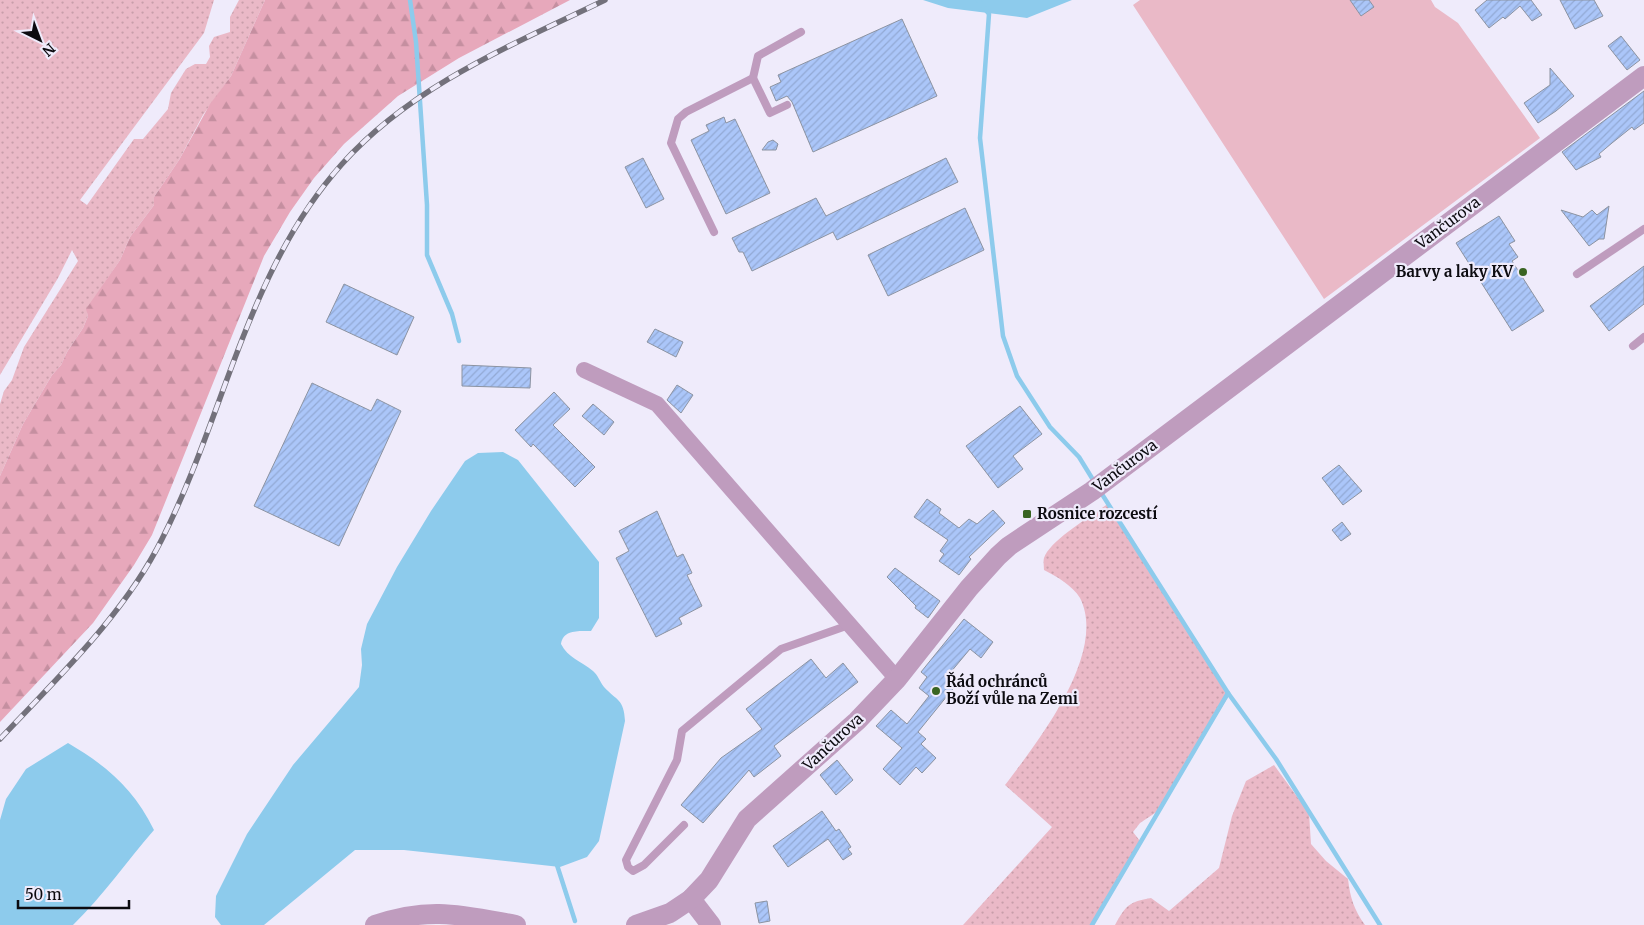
<svg xmlns="http://www.w3.org/2000/svg" width="1644" height="925" font-family="Merriweather,serif">
<defs>
<pattern id="grass-dots" width="8" height="8" patternUnits="userSpaceOnUse" patternTransform="scale(1.25)"><rect width="8" height="8" fill="#eab9c7"/><path d="M2 2h.1M6 6h.1" fill="none" stroke="#c89eaa" stroke-width="1.8" stroke-linecap="round"/></pattern>
<pattern id="forest-firs" width="22" height="20" patternUnits="userSpaceOnUse" patternTransform="scale(1.25)"><rect width="22" height="20" fill="#e7a8bb"/><path d="M5 1l3.5 6h-7zM16 11l3.5 6h-7z" fill="#c58fa0"/></pattern>
<pattern id="building-hatch" width="6" height="6" patternUnits="userSpaceOnUse" patternTransform="scale(1.25)"><rect width="6" height="6" fill="#abc6f9"/><path d="M-1 1l2-2M0 6l6-6M5 7l2-2" fill="none" stroke="#92a9d4"/></pattern>
</defs>
<rect width="100%" height="100%" fill="#efebfb"/>
<g fill="url(#grass-dots)">
<path d="M0,0h214l-10,33 -124,167 7,5 47,-66h9l25,-30 3,-16 15,-24 9,-5h11l4,-7 -1,-11 5,-9 16,-5v-15l9,-17h26l-34,76 -28,39 -24,45 -25,37v8l-24,32 -10,23 -33,49 1,7 -5,12 -16,24 -6,13 -9,10 -29,49 -23,52v-72l4,-13 8,-11 12,-33 54,-86 -6,-11 -14,28 -58,97z"/>
<path d="M1109,503l121,191 -72,117 -18,12 -7,9 7,9 -12,25 -37,59h-128l89,-98 -47,-42c32,-42 103,-132 75,-187 -7,-12 -24,-22 -36,-28 0,-4 -1,-8 0,-12 6,-18 49,-43 65,-55z"/>
<path d="M1274,765l35,48 2,31 15,17 22,18c2,18 6,31 17,46h-250c11,-20 14,-23 36,-27l18,13 50,-43 13,-52 14,-35z"/>
</g>
<path fill="url(#forest-firs)" d="M265,0h305l-111,58 -61,38 -54,48 -30,34 -24,34 -26,44 -112,279 -18,30 -41,58 -93,99v-246l23,-52 29,-49 9,-10 6,-13 16,-24 5,-12 -2,-7 34,-49 10,-23 24,-32v-8l25,-37 31,-56 21,-28z"/>
<path fill="#eab9c7" d="M1140,0h291l4,7 23,16 82,115 -216,161 -191,-294z"/>
<g fill="#8dcbec">
<path d="M923,0h149l-45,18 -79,-10z"/>
<path d="M503,452l15,8 81,102v56l-8,13c-11,0 -28,-2 -30,13 7,14 20,17 32,27 5,4 7,11 11,16 13,14 20,12 21,34l-26,120 -12,16 -27,10 -156,-17h-49l-91,75h-43l-6,-8 1,-21 31,-62 46,-69 66,-78 3,-22 -1,-16 6,-25 30,-57 34,-56 34,-50 13,-8z"/>
<path d="M68,743c39,23 66,46 86,87 -27,31 -51,66 -81,95h-73v-105l6,-21 20,-30z"/>
</g>
<g fill="none" stroke-linecap="round" stroke-linejoin="round">
<g stroke="#8dcbec" stroke-width="4.5">
<path d="M410,0l6,42 11,163v50l25,59 7,27"/>
<path d="M978,0l11,14 -9,124 23,198 14,40 33,51 29,30 16,26"/>
<path d="M1100,491l128,202 48,66 104,166"/>
<path d="M556,862l19,59"/>
<path d="M1092,925l136,-232"/>
</g>
</g>
<g fill="url(#building-hatch)" stroke="#8c93a1">
<path d="M1350,0h19l5,7 -13,9z"/>
<path d="M1487,0h44l11,15 -10,6 -12,-15 -15,13 -2,-2 -14,11 -14,-18z"/>
<path d="M1560,0h34l9,16 -28,13z"/>
<path d="M902,19l35,77 -124,56 -21,-50 -5,-6 -11,5 -6,-14 11,-5 -3,-7z"/>
<path d="M1621,36l19,24 -13,10 -19,-24z"/>
<path d="M1550,68l24,28 -18,15 -18,12 -14,-20 26,-18z"/>
<path d="M1644,91v32l-10,7 -2,-3 -20,16 -13,11 2,3 -25,13 -14,-18z"/>
<path d="M724,117l2,6 9,-4 35,74 -44,21 -35,-74 18,-9 -3,-6z"/>
<path d="M773,140l5,4 -2,6h-14l6,-8z"/>
<path d="M643,158l21,41 -18,9 -21,-41z"/>
<path d="M946,158l12,24 -121,58 -4,-8 -81,39 -9,-19h-4l-7,-14 84,-40 10,18z"/>
<path d="M1609,206l-5,33h-5l-10,7 -28,-36 22,7 9,-7 5,5z"/>
<path d="M965,208l19,42 -96,46 -20,-41z"/>
<path d="M1499,216l16,25 -6,3 9,13 -6,4 32,50 -32,20 -56,-88z"/>
<path d="M1644,266v38l-35,27 -19,-25z"/>
<path d="M344,284l70,33 -17,38 -71,-33z"/>
<path d="M655,329l28,13 -7,15 -29,-15z"/>
<path d="M462,365l69,3 -1,20 -68,-2z"/>
<path d="M312,383l59,28 6,-12 24,12 -62,135 -85,-40z"/>
<path d="M677,385l16,10 -12,18 -14,-13z"/>
<path d="M554,392l16,17 -17,16 42,42 -20,20 -42,-43 -2,3 -16,-17z"/>
<path d="M593,404l21,18 -10,13 -22,-19z"/>
<path d="M1020,406l22,28 -29,22 10,13 -25,19 -32,-42z"/>
<path d="M1339,465l23,26 -19,14 -21,-27z"/>
<path d="M927,499l14,10 -2,4 20,15 10,-9 8,5 16,-14 12,13 -36,34 2,2 -12,16 -20,-14 5,-7 -4,-3 8,-11 -34,-23z"/>
<path d="M657,511l20,46 6,-3 9,19 -5,2 15,31 -23,12 3,6 -26,13 -40,-79 13,-7 -10,-20z"/>
<path d="M1342,522l9,12 -10,7 -9,-11z"/>
<path d="M895,568l45,33 -12,17 -13,-10 1,-2 -29,-29z"/>
<path d="M964,619l29,23 -12,16 -11,-9 -20,24 10,7 -42,52 8,7 -5,5 15,14 -14,15 -6,-6 -16,18 -17,-16 19,-21 -26,-22 15,-16 16,14 22,-28 -10,-8 8,-11 -6,-5z"/>
<path d="M811,659l15,19 17,-15 15,19 -84,64 7,10 -27,21 -5,-7 -46,53 -22,-18 40,-47 41,-29 -16,-20z"/>
<path d="M837,760l16,20 -17,15 -16,-20z"/>
<path d="M822,811l14,20 3,-2 12,18 -3,2 4,5 -9,6 -15,-21 -40,28 -15,-21z"/>
<path d="M767,901l3,20 -11,2 -4,-20z"/>
</g>
<g fill="none" stroke-linecap="round" stroke-linejoin="round">
<g stroke="#bf9cbe" stroke-width="8">
<path d="M753,78l5,-22 43,-24"/>
<path d="M714,232l-43,-89 7,-24 8,-7 67,-34 17,35 17,-8"/>
<path d="M1577,274l67,-45"/>
<path d="M1633,346l11,-9"/>
<path d="M684,825l-40,40 -11,6 -5,-4 -2,-7 51,-100 5,-29 99,-82 68,-24"/>
</g>
<path stroke="#bf9cbe" stroke-width="16" d="M584,370l73,34 240,275"/>
<g stroke="#bf9cbe" stroke-width="20">
<path d="M691,899l20,26"/>
<path d="M375,925c55,-19 86,-10 141,0"/>
<path d="M636,925l34,-12 21,-14 18,-19 38,-61 110,-98 40,-42 72,-91 29,-32 11,-10 83,-55 552,-415"/>
</g>
<g stroke="#73717b" stroke-width="5.5">
<path id="rail" d="M0,739c58,-62 124,-124 162,-200 63,-124 85,-269 180,-375 71,-79 170,-119 263,-164"/>
</g>
<use href="#rail" stroke="#efebfb" stroke-width="4" stroke-dasharray="11" stroke-linecap="butt"/>
</g>
<g fill="#396422" stroke="#efebfb" stroke-width="2">
<circle cx="1523" cy="272" r="5"/>
<rect x="1022" y="509" width="10" height="10" rx="2.5"/>
<circle cx="936" cy="691" r="5"/>
</g>
<g text-anchor="middle" stroke-width="4.5" stroke-linejoin="round" paint-order="stroke">
<g font-size="15" fill="#0c0b10" stroke="#efebfb">
<text transform="translate(1448 223) rotate(-37)" y="5">Vančurova</text>
<text transform="translate(1125 466) rotate(-37)" y="5">Vančurova</text>
<text transform="translate(833 742) rotate(-43)" y="5">Vančurova</text>
</g>
<g font-size="15" font-weight="bold" fill="#0c0b10" stroke="#efebfb" text-anchor="start">
<text x="1513" y="277" text-anchor="end">Barvy a laky KV</text>
<text x="1037" y="519">Rosnice rozcestí</text>
<text x="946" y="687">Řád ochránců<tspan x="946" dy="17">Boží vůle na Zemi</tspan></text>
</g>
</g>
<g transform="translate(40 40) rotate(138)" stroke="#efebfb" stroke-width="4" paint-order="stroke">
<path d="M0-4L9 19L0 12L-9 19Z" fill="#0c0b10"/>
<text y="-8" font-size="14" font-weight="bold" text-anchor="middle" fill="#0c0b10">N</text>
</g>
<path d="M18 900v8h111v-8" fill="none" stroke="#0c0b10" stroke-width="2.5"/>
<text x="25" y="900" font-size="15" fill="#0c0b10" stroke="#efebfb" stroke-width="4" paint-order="stroke">50 m</text>
</svg>
